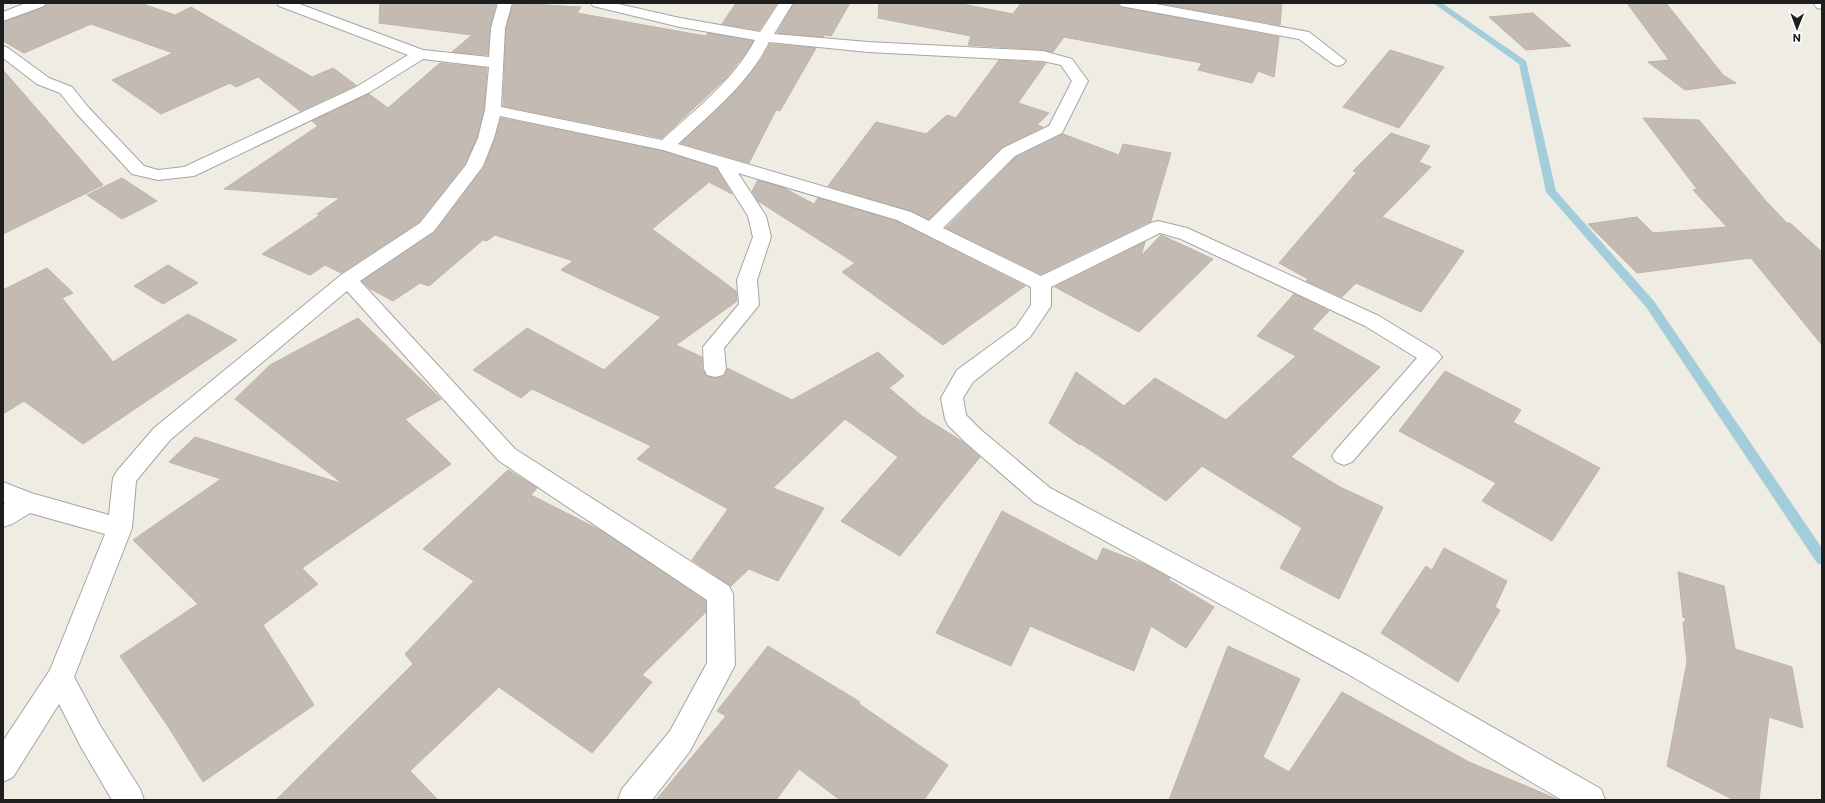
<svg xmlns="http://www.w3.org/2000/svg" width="1825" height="803" font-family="Commissioner,sans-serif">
<rect width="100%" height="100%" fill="#efece4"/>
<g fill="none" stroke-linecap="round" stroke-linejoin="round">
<path fill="#a4cddc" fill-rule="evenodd" d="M1433,3h9l84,58 30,130 98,110 168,247v17l-5,-2 -171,-256 -100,-115 -27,-128z"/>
</g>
<g fill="#c3bbb3" stroke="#c0b3a6">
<path d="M47,3h93l35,12 16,-8 121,70 21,-9 23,17 -56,26 -42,-34 -22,10 -6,-4 -69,31 -49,-34 61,-27 -82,-29 -67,29 -21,-12v-19l42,-15z"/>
<path d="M380,3h116l-6,25 -2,27 -36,-3 20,-17 -93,-12z"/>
<path d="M513,3l68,4 -4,6 128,23 3,-3 45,8 -8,13 -21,26 -62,58 -159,-32 3,-78z"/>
<path d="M736,3h41l-18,27 -37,-6z"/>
<path d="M794,3h56l-19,33 -7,-1 -1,2 -46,-4z"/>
<path d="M879,3h78l56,11 8,-11h97l3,4 158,30 -5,40 -16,-6 -6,12 -54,-13 4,-7 -138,-26 -11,15 -10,-2 -75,-5 3,-9 -93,-18z"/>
<path d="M1158,3h124l-2,22z"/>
<path d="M1627,3h39l57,72 13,8 -51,7 -37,-28 21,-2z"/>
<path d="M1533,13l38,33 -45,4 -37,-33z"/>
<path d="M770,44l46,4 -36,63 -4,-1 -27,53 -68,-20 60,-58 21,-27z"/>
<path d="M1390,50l54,17 -45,61 -56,-21z"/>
<path d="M999,60l47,3 -28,40 31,10 -12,12 6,2 -41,20 -73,72 -18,-8 -83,-25 48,-64 50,12 21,-19 9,3z"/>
<path d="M440,63l47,5 -3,42 -7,28 -12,26 -46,58 -78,51 -16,-8 -15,10 -48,-21 58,-39 -3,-1 23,-16 -116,-9 94,-63 -6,-5 57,-27 19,14z"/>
<path d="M3,70l100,115 -100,49z"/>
<path d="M501,118l162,33 53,17 16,26 -23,-12 -57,47 84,62 1,10 -61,44 26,12v12l5,7 8,2 8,-2 4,-8 65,32 86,-48 26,24 -15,12 33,28 41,26 17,15 -80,99 -59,-35 57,-64 -53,-38 -72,69 51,20 -46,73 -29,-12 -18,17 -39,-26 36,-51 -91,-50 14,-13 -119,-57 -11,9 -48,-28 54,-42 77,42 57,-53 -100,-47 12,-9 -78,-26 -8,6 -4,-1 -54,46 -9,-3 -27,18 -24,-13 -7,-7 73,-49 49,-65 11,-28z"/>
<path d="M1643,118l56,2 66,80 22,23h3l32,29v93l-71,-87 -114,15 -49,-49 49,-7 16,16 74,-6 -34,-37 4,-1z"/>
<path d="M1391,133l39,13 -11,16 12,5 -49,50 82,34 -43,61 -65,-29 -14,14 -36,-16 2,-2 -29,-16 78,-91 -4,-1z"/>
<path d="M1063,134l56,21 4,-11 48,9 -20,68 -110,53 -95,-46 70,-71z"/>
<path d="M122,178l35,23 -35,18 -35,-24z"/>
<path d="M758,180l26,8 30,16 4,-6 78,23 129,65 -82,59 -101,-73 13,-9 -97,-62 -6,-10z"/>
<path d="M1161,235l52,24 -74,73 -84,-45 90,-45 -4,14z"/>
<path d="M168,265l30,18 -35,21 -29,-18z"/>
<path d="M47,268l26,25 -11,5 51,64 75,-48 49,26 -154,104 -59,-43 -21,13v-124z"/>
<path d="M1294,294l35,17 -17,18 68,38 -89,90 49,30 43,20 -44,92 -59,-31 22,-40 -100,-62 -36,35 -85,-57 -1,1 -31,-22 27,-51 48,34 31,-28 71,42 70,-64 -39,-20z"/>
<path d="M358,318l83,81 -36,20 46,45 -149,104 16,16 -55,41 51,80 -111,77 -34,-54 -49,-72 78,-52 -65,-64 88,-61 -52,-17 26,-25 148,47 -108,-85 35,-34z"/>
<path d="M1445,371l76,39 -8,12 87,46 -48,73 -70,-40 14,-18 -97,-52z"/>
<path d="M508,470l29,18 -6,7 71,36 104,70v11l-64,63 10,7 -60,71 -93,-66 -89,84 28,29h-162l137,-136 -8,-10 69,-73 -51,-32z"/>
<path d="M1002,511l95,50 6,-13 41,16 26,14 -1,2 45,27 -28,41 -35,-22 -17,45 -104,-45 -19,40 -75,-33z"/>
<path d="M1444,548l63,33 -12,26 5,3 -42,72 -77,-49 45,-67 6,4z"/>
<path d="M1678,572l46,14 11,63 57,18 11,61 -34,-11 -10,83h-25l-67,-34 20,-104 -4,-39 3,-4 -3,-2z"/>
<path d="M768,646l92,56 -1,2 89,61 -24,35h-84l-41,-31 -23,31h-120l70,-84 -9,-5z"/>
<path d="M1228,646l72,33 -37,78 26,15 53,-80 127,70 90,38h-390z"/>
</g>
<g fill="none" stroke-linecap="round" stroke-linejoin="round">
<g stroke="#a5a5a5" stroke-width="2">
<g id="minor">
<path d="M26,3h20l-2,3 -41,15v-9z"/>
<path d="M277,3h20l126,47 66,7 2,-29 7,-25h14l-7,25 -4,79 161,33c33,-30 72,-60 93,-100l-75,-13 -87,-21 -2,-3h23l66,15 80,14 19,-29h14l-19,31 94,8 175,9 29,8 16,22 -26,52 -47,23 -72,72 98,48 110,-53 7,-2 29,7 192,88 59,36 4,5 -90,105 -8,3 -8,-3 -4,-6 4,-6 81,-92 -52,-32 -184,-87 -21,-6 -109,54v19l-21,31 -57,45 -10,16 3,17 15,15 69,58 316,167 235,134 4,11h-43l-216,-127 -312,-171 -69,-60 -17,-17 -3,-6 -4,-21 16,-28 59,-43 15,-22v-18l-134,-67 -159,-47 28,43 5,21 -14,43 2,25 -35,43 2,21 -3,6 -8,2 -8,-2 -3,-6 -1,-22 36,-43 -2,-24 16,-43 -5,-21 -31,-49 -54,-17 -163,-34 -6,22 -11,28 -49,65 -74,50 155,168 214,137 4,8 2,71 -45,86 -38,49h-34l4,-11 48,-58 37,-68v-63l-208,-139 -152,-170 -177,149 -34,41 -4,47 -58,149 27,50 39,62 4,11h-32l-31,-53 -22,-43 -46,73 -10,5v-41l47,-71 55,-136 -75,-21 -18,11 -9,3v-22l2,-2 -2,-1v-20l28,11 78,22 4,-37 4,-7 37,-43 187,-153 79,-52 46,-58 12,-27 7,-28 4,-43 -66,-8 -53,33 -176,84 -36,4 -26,-6 -56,-61 -16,-20 -23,-9 -34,-26v-12l5,2 41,30 23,9 16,20 56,59 14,4 26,-3 174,-81 50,-31 -129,-49zM769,42l99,10 175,9 18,4 11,16 -23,45 -46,22 -74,73 -18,-9 -233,-68c33,-31 71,-61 91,-102z"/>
<path d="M1119,3h31l159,29 37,29 -3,3 -5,2 -5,-2 -34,-25 -173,-32 -5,-1z"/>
<path d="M1813,3h9v6l-5,-1z"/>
</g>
</g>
<use href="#minor" fill="#fff" fill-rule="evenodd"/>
</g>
<rect width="1825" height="803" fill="none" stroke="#1e1e1e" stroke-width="8"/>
<g transform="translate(1797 28) rotate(181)" stroke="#ffffff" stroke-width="3" paint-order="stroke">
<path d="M0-3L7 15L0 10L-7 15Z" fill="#1e1e1e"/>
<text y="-6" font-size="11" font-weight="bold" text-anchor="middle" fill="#1e1e1e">N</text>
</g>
</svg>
